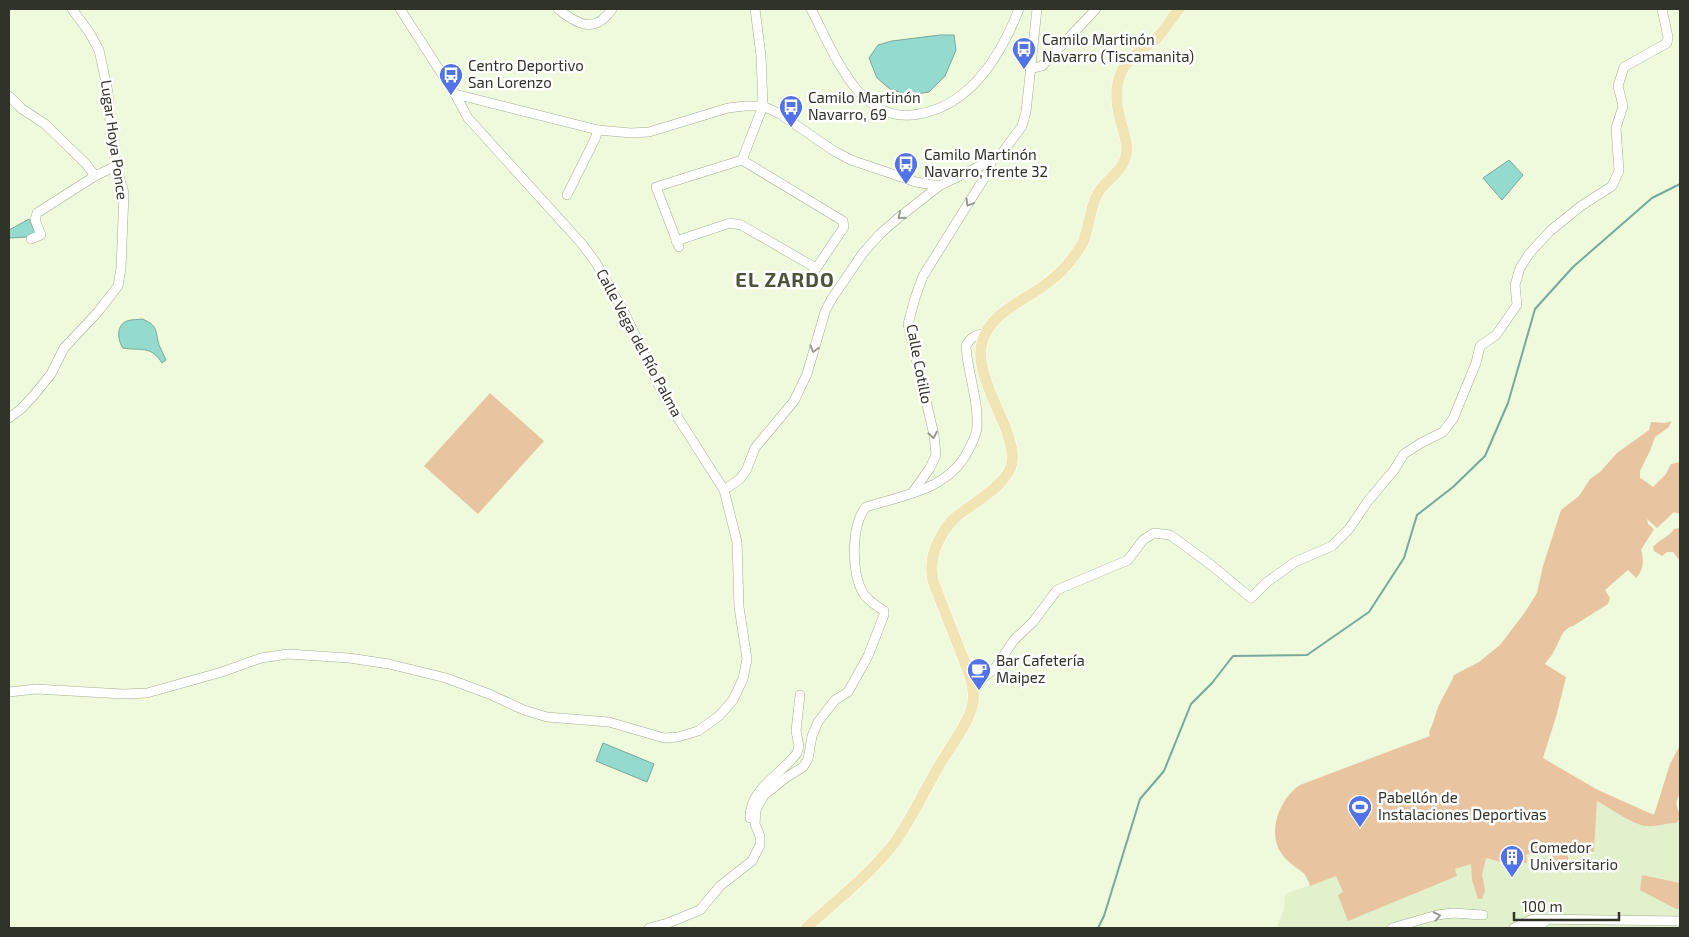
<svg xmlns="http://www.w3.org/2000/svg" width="1689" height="937" font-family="'Exo 2',sans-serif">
<rect width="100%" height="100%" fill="#effadc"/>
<path fill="#e2f0cc" d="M1430,736l31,105 133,13 3,-53 38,11 45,4v112h-401l-2,-2 7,-16 1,-16 25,-9 -5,-11 -10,-6 -13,-13 -5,-10 -2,-13 6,-23 4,-10 15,-14z"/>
<g fill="#e9c4a0">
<path d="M490,393l54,48 -66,73 -54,-48z"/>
<path d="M1671,421l-2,6 -14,10 -5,14 -10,20v8l1,-1 12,9 13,-13 5,-10 9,-2v52l-6,-2 -17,16 -10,-9 1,5 6,5 -13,21c3,11 3,19 -5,28l-8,-8 -23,20 5,8 -2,6 -35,22c-12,3 -13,16 -19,25 -2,5 -6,8 -9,13l21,13 -10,40 -13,41 53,31 58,26 16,-51 10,-19v49c-8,12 0,14 0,25l-4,4c-10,0 -20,4 -29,3 -14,-1 -37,-18 -50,-25l-3,51 -23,-2 -3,3v14c-5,3 -12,6 -17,3l2,-7 -2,-16 -25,8 1,8h-22l-19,-5 -4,17 3,15 -3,9h-4l-6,-19 -1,-16 -16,5 2,7 -109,45 -10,-26 5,-3 -7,-16 -26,10c-1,-4 -3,-8 -5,-11 -5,-7 -18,-12 -23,-21 -16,-21 -2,-56 18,-69l130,-49 -1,-4c5,-9 6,-18 10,-27 5,-11 11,-19 15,-30l25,-13 21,-17 25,-33 12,-19 6,-27 18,-56 18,-14 11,-17 10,-7 17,-19 32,-23 2,-8 14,1z"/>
<path d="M1680,528v33l-7,-9h-6l-5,4 -8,-5 -1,-4c6,-7 16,-10 21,-18z"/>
<path d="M1642,875l38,8v26h-4l-36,-19z"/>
</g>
<g fill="#95dace" stroke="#77a89c">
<path d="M940,35h14l2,15 -11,26 -16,16 -20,3 -19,-6 -13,-11 -8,-20 9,-13 14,-4z"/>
<path d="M1509,160l14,15 -21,25 -19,-22z"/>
<path d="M29,219l7,16 -7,2 -20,1v-8z"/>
<path d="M142,319c16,6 13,11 17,26 2,5 5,10 7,15l-4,3c-11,-18 -22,-12 -39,-15 -5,-7 -7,-21 2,-26 5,-3 12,-2 17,-3z"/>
<path d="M603,743l51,21 -7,18 -51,-21z"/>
</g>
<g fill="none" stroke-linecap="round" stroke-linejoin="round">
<path stroke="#77a89c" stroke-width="2" d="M1098,928l6,-12 36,-117 24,-28 27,-67 21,-21 21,-27 74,-1 62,-43 35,-54 13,-43 36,-28 32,-31 23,-53 27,-94 38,-42 79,-69 28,-14"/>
<g stroke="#a3ad91" stroke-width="10">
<g id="minor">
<path d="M558,9c20,16 37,25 54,0"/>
<path d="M811,9c14,27 27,59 47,82 16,18 37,28 61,23 52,-9 82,-59 100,-105"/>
<path d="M1030,69l12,-3 54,-57"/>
<path d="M455,94l143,36 33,3 18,-1 79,-24 17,-2h18l17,8 54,37 17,9 65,22 23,4 53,-26 10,-7 20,-27 4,-14 11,-103"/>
<path d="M9,96l13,13 23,15 42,41 8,11"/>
<path d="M742,160l21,-54 -2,-50 -6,-47"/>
<path d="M567,195l28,-56 3,-9"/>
<path d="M31,239l10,-4 -6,-15 2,-7 58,-37 21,-10"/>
<path d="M676,241l54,-18 11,2 75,43"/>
<path d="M679,247l-23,-60 86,-27 101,61 1,6 -33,49"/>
<path d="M9,418l12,-9 13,-14 17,-21 13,-26 33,-35 21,-27 3,-18 3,-75 -8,-27 -5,-28 -3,-46 -9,-42 -10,-18 -17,-23"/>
<path d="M724,490l16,-11 6,-8 9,-23 39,-47 13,-27 18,-62 6,-12 32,-47 17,-19 17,-15 42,-33"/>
<path d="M913,492l17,-24 6,-13 -2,-20 -26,-111 7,-26 8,-22 65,-104 4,-12"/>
<path d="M974,691l9,-13 12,-10 19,-28 19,-18 24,-32 71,-30 15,-20 11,-7 16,2 40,29 41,34 16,-16 28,-20 37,-16 17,-17 19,-28 26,-31 10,-16 17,-11 22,-11 10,-13 23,-56 4,-17 16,-11 21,-30 -2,-20 5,-17 9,-14 21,-23 31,-25 31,-20 7,-15 -3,-43 7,-22 -5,-20 6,-19 43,-24 1,-6 -6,-28"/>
<path d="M9,692l27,-3 87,5 24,-1 75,-21 39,-14 27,-4 61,4 40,6 57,14 43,16 35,16 23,7 62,5 55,16 14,-1 20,-6 21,-15 14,-16 10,-21 4,-20 -8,-52 -2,-65 -13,-52 -60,-94 -40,-84 -28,-49 -14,-19 -114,-126 -13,-24 -55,-85"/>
<path d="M750,818c-1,-29 32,-44 47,-65l2,-7 -3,-15 4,-36"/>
<path d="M649,928l19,-5 32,-13 20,-24 32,-25 8,-16v-9l-5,-12 1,-14 8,-15 23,-18 16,-10 5,-8 4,-23 6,-14 17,-22 13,-8 20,-36 16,-41v-4c-7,-5 -17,-11 -21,-18 -12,-21 -12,-68 3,-86 38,-12 82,-17 102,-56 4,-8 9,-16 9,-25 2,-24 -10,-56 -11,-80 5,-9 8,-11 18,-12"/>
<path d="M1392,928l45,-13 16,-2 30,2"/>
<path d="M1514,928l19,-9 147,2"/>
<path d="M1529,928l16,-6"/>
</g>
</g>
<g stroke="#fff" stroke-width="12">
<path id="major" d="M806,928c29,-26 61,-51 86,-82 19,-25 32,-55 48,-82 11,-19 28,-39 33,-61 2,-9 -1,-18 -3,-27l-37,-95c0,-5 -2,-10 -1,-15 0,-17 12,-39 25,-50 14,-11 29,-19 42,-32 6,-6 12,-13 13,-22 2,-11 -3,-23 -6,-33 -9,-23 -31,-62 -24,-86 8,-32 45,-43 68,-62 13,-10 24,-23 32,-37 8,-16 7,-36 16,-51 9,-15 27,-22 29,-42 0,-13 -6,-25 -8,-37 -3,-13 -3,-29 2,-41 6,-15 23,-24 35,-34 9,-9 15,-20 23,-30"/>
</g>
<use href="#minor" stroke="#fff" stroke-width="9"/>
<use href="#major" stroke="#f1e4b5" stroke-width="11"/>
</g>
<defs><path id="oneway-chevron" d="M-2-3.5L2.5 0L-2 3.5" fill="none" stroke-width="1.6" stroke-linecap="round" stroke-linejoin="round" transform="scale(1.25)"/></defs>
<g stroke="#989a94">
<use href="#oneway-chevron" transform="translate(969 203) rotate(121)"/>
<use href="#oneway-chevron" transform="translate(901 216) rotate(141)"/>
<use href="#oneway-chevron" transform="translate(814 349) rotate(105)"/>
<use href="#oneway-chevron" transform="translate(933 435) rotate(80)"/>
<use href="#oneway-chevron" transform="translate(1437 916) rotate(-12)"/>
</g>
<defs>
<g id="bus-pin" transform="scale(1.25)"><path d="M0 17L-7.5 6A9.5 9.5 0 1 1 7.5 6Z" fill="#5272e7" stroke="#fff"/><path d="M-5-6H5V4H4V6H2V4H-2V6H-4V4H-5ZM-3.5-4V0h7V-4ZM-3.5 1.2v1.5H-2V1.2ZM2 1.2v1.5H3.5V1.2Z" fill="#fff"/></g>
<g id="cafe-pin" transform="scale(1.25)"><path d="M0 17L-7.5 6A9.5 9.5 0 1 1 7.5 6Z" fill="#5272e7" stroke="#fff"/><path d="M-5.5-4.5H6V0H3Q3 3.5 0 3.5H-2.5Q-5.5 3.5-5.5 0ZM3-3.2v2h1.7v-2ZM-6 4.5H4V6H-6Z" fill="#fff"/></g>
<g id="stadium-pin" transform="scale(1.25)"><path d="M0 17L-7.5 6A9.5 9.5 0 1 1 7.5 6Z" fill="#5272e7" stroke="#fff"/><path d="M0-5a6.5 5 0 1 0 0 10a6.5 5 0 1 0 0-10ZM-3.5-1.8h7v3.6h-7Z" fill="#fff"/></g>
<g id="building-pin" transform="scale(1.25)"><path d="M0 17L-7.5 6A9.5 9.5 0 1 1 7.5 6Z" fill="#5272e7" stroke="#fff"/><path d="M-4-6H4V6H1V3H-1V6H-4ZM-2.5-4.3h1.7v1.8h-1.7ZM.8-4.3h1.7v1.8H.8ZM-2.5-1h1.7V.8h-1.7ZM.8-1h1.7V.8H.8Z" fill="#fff"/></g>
</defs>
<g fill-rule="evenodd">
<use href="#bus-pin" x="1024" y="49"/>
<use href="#bus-pin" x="451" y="75"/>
<use href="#bus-pin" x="791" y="107"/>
<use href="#bus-pin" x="906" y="164"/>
<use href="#cafe-pin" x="979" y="670"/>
<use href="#stadium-pin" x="1360" y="807"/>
<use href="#building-pin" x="1512" y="857"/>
</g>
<g text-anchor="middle" stroke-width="5" stroke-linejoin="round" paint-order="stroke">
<g font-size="15" fill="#303428" stroke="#fff" text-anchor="start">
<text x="1042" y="45">Camilo Martinón<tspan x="1042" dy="17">Navarro (Tiscamanita)</tspan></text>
<text x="468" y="71">Centro Deportivo<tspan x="468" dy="17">San Lorenzo</tspan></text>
<text x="808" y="103">Camilo Martinón<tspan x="808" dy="17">Navarro, 69</tspan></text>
<text x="924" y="160">Camilo Martinón<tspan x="924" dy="17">Navarro, frente 32</tspan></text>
<text x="996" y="666">Bar Cafetería<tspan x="996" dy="17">Maipez</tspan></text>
<text x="1378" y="803">Pabellón de<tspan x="1378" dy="17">Instalaciones Deportivas</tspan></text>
<text x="1530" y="853">Comedor<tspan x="1530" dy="17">Universitario</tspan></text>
</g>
<g font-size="15" fill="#303428" stroke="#fff">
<text transform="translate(114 140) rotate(82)" y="5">Lugar Hoya Ponce</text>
<text transform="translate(639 343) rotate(62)" y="5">Calle Vega del Río Palma</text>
<text transform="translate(919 364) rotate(79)" y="5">Calle Cotillo</text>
</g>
<g font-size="20" font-weight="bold" letter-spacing="1" fill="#4b543b" stroke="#fff">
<text x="785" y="287">EL ZARDO</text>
</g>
</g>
<rect width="1689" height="937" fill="none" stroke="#303428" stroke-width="20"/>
<path d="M1514 912v8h105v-8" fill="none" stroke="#303428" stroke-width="2.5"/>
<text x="1522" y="912" font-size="15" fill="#303428" stroke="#ffffff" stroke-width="4" paint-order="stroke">100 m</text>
</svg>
